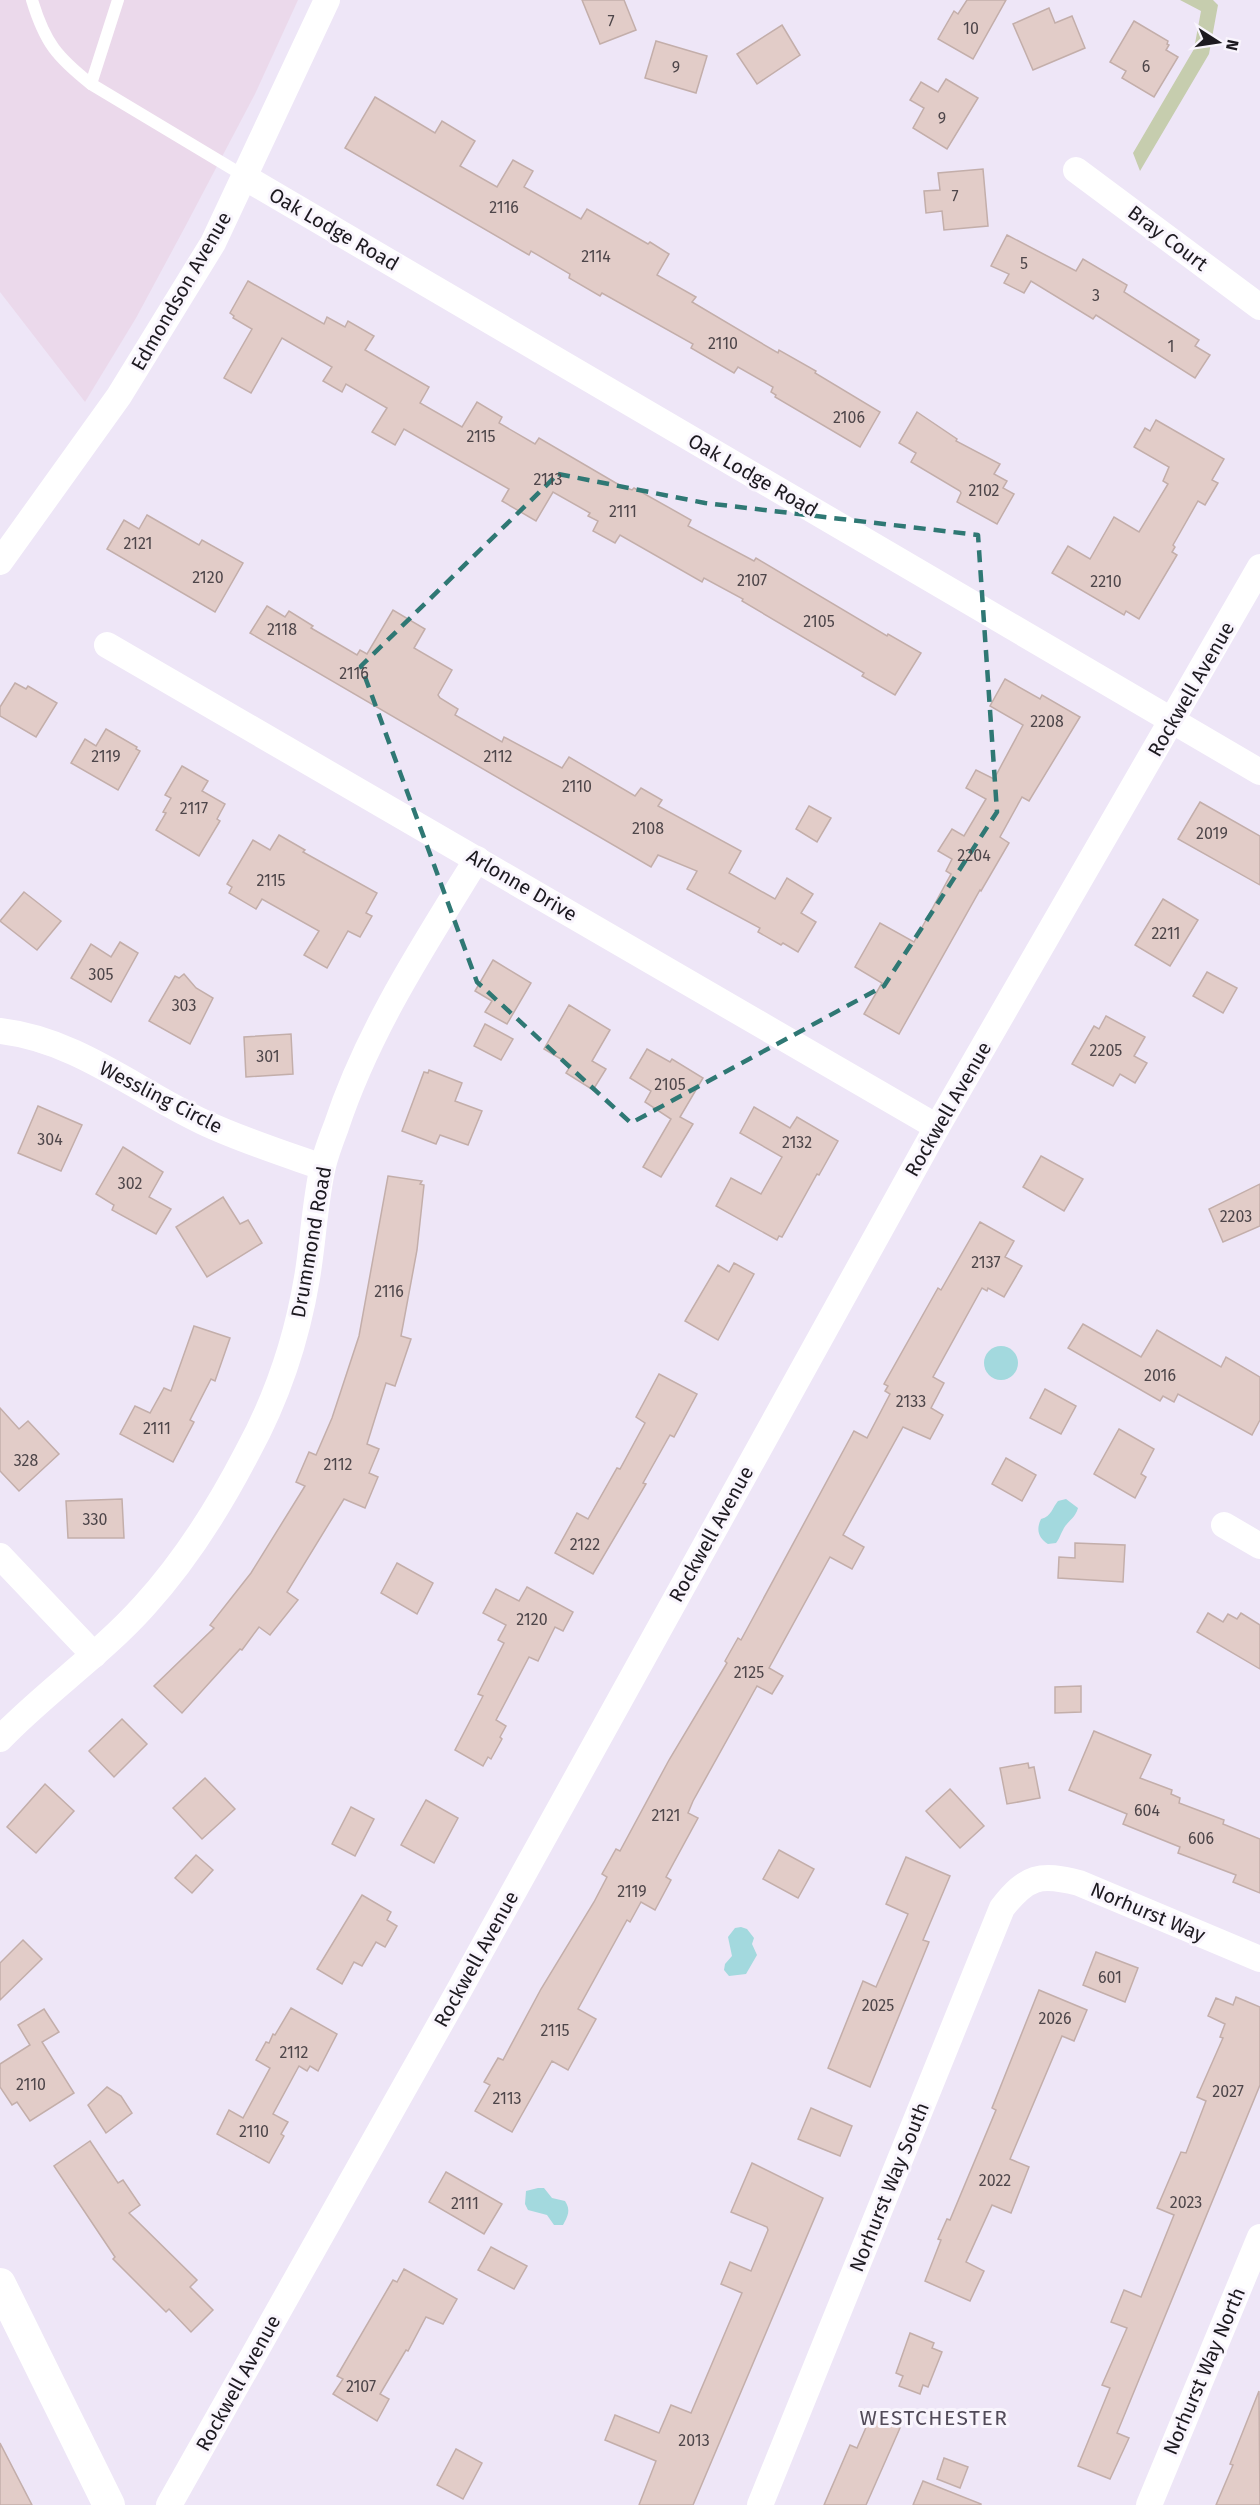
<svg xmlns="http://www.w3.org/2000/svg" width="1260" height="2505" font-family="'Fira Sans',sans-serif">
<rect width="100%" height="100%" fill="#eee6f7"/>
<path fill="#ebd9eb" d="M0,0h298l-43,94 -70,133 -49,91 -51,84 -85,-110z"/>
<path fill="#c6cdae" d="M1180,0h33l5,5 -9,49 -69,117 -7,-18 61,-104 7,-38z"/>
<g fill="#a3d9de">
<circle cx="1001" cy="1363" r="17"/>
<path d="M1066,1499l12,9c-3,11 -11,13 -15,22 -3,5 -3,8 -7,13l-8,1c-10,-6 -12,-15 -7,-25 11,-3 11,-11 17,-18z"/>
<path d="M741,1927l6,2 7,9 -2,6 5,11 -11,19 -17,2 -5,-6 1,-6 7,-8 -4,-19 7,-9z"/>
<path d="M538,2188h6l8,10 13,3c6,9 3,15 -2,24h-9l-7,-10 -19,-5 -3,-6 1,-13z"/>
</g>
<g fill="#e2ccc8" stroke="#c3aeaa" stroke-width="1.5">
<path d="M582,0h42l12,30 -36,14z"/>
<path d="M967,0h39l-33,59 -35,-20 16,-28 4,3z"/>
<path d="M1049,8l6,15 17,-7 13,32 -52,22 -20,-46z"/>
<path d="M1134,21l34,20 -1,3 2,1 -3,5 12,7 -24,40 -32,-19 4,-7 -16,-9z"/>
<path d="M782,25l18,30 -43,29 -20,-30z"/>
<path d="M656,41l51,15 -11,37 -51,-15z"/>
<path d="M946,79l32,19 -31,51 -34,-21 11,-20 -14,-8 11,-18 17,10z"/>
<path d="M375,97l60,36 7,-12 33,20 -15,25 37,21 16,-27 20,11 -9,16 57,32 6,-10 61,35 2,-2 19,12 -12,21 39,22 -4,5 86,51 1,-3 37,21 -1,2 65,39 -20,35 -85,-50 1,-2 -5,-3 2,-5 -35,-20 -4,6 -43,-25 2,-4 -91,-51 -2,3 -31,-18 1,-4 -39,-23 -2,4 -184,-107z"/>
<path d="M983,169l5,57 -44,4 -2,-19 -16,2 -2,-22 16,-1 -2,-17z"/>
<path d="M1007,235l69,36 7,-12 44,26 -3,7 75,48 -4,6 15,9 -15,23 -99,-63 -3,4 -62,-38 -7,12 -20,-10 5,-9 -18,-8z"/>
<path d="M248,281l76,43 3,-7 18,10 3,-6 26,15 -9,14 64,37 -9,16 42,24 15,-25 25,15 -3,6 36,21 4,-6 82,48 11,4 2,-2 57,32 -3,6 66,35 2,-3 131,78 1,-2 33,19 -26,42 -33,-19 2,-3 -122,-72 1,-2 -39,-21 -2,4 -82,-47 -5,8 -22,-12 5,-10 -10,-5 2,-3 -37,-21 -17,29 -34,-20 7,-12 -105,-60 -9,16 -23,-13 15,-24 -41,-24 -4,8 -19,-11 9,-14 -50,-29 -31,55 -27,-15 28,-49 -19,-11 1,-2 -4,-3z"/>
<path d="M917,412l40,27 -1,2 44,23 -6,10 13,7 -4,7 11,6 -17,30 -40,-22 4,-9 -1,-2 -49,-29 5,-9 -17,-10z"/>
<path d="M1156,420l68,39 -12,21 6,3 -13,22 -7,-4 -25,44 2,2 -3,5 5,3 -38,64 -13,-8 -2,4 -72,-42 16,-27 22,13 24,-42 25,15 29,-48 -5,-3 6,-14 -35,-20 11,-19 5,3z"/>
<path d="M147,515l52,30 3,-5 41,23 -28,49 -108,-63 17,-29 15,9z"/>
<path d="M267,606l18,11 4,-6 24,15 -2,2 46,27 3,-5 7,4 26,-44 32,19 -11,19 38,22 -14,25 2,3 18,11 -3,6 47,27 2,-5 58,31 7,-11 66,39 6,-8 21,12 -4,6 83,45 -12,22 46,26 12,-21 26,16 -12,19 15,9 -18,30 -15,-9 -2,2 -23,-13 2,-4 -73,-39 10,-18 -39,-16 -7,12 -401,-234z"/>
<path d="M1005,679l35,20 2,-4 38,22 -51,84 -7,-4 -22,40 9,6 -28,48 -1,-1 -81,144 -35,-20 18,-31 -27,-16 25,-44 34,19 37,-68 -5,-3 6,-12 -14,-8 14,-22 12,7 22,-37 -20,-11 10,-18 18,9 29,-54 -33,-19z"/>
<path d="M15,683l11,6 2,-3 29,17 -21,34 -36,-21v-9z"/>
<path d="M106,729l31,18 -1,2 4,2 -22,39 -47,-27 14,-24 11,7z"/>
<path d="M182,766l26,15 -6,10 23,13 -8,15 3,2 -21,35 -43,-26 10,-17 -3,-1 8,-14 -6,-3z"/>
<path d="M1200,802l60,34v49l-82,-46z"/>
<path d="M809,806l22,12 -14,24 -21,-13z"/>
<path d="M279,835l26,15 -2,2 74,41 -11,20 6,3 -12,21 -12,-6 -21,37 -23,-13 15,-24 -57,-32 -6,10 -27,-16 3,-6 -5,-3 26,-44 17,10z"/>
<path d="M24,892l37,29 -24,29 -37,-29z"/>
<path d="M1163,899l35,21 -28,46 -35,-21z"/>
<path d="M120,942l18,11 -27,49 -40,-24 20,-34 20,13z"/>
<path d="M493,960l38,23 -24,41 -22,-12 7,-11 -17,-10z"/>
<path d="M1207,972l30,16 -14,25 -30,-17z"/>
<path d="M184,974l12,14 17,10 -23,46 -41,-23 26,-45 4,2z"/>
<path d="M569,1005l41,25 -18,31 14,8 -13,21 -27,-17 5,-8 -27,-16z"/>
<path d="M1106,1016l39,21 -11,19 13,7 -12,20 -15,-9 -7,12 -41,-22 22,-38 5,3z"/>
<path d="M485,1024l28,15 -12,21 -27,-14z"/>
<path d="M291,1034l2,40 -47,3 -2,-40z"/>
<path d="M647,1049l23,13 2,-3 31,19 -23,39 13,7 -32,53 -18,-10 28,-48 -26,-17 6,-11 -21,-13z"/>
<path d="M429,1070l33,13 -7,18 27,10 -14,34 -28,-10 -4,9 -34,-13 22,-59 4,1z"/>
<path d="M38,1106l44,19 -21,46 -43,-18z"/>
<path d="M754,1107l36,21 7,-11 41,24 -19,34 -2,-1 -35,63 -3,-1 -2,4 -61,-34 15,-28 30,16 21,-37 -42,-24z"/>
<path d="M123,1147l40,25 -14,25 22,12 -15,25 -44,-24 2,-5 -18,-11z"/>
<path d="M1041,1156l42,23 -19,32 -41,-24z"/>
<path d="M388,1176l34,5 -2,3 4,1 -7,65 -16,86 10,3 -16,47 -9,-3 -19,61 12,5 -10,24 9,4 -13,31 -21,-9 -57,93 11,8 -28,35 -11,-8 -17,23 -2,-1 -58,64 -28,-27 60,-58 -4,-3 41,-52 54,-87 -9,-4 13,-30 7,3 16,-37 27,-82z"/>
<path d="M1260,1184v42l-37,16 -14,-33z"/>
<path d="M223,1197l17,27 8,-4 14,23 -55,34 -31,-50z"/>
<path d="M980,1222l34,19 -9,16 17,9 -18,31 -16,-9 -1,3 -5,-3 -49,89 11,6 -13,25 12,7 -13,24 -27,-12 -60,108 21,12 -12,22 -22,-12 -61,111 14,8 -11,18 -15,-8 -64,115 -5,12 10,5 -32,59 5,3 -16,30 -14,-8 -11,20 -3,-2 -49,89 18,10 -28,51 -16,-9 -40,71 -37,-21 15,-26 -6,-3 14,-24 5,2 38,-71 53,-87 13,-25 -5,-3 14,-25 4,2 49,-91 58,-97 -2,-2 13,-23 3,2 113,-209 13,7 23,-44 -5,-3 3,-5 -4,-2 54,-96 3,2z"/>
<path d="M734,1263l20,11 -36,66 -33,-19 33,-56 11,7z"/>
<path d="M1083,1324l58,33 16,-27 64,37 5,-10 34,20v43l-8,15 -74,-41 -4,8 -11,-6 -3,5 -92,-53z"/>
<path d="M194,1326l36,12 -15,43 -4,-2 -21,41 4,2 -21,40 -53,-28 15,-28 15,7 14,-25 7,3z"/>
<path d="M659,1374l38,20 -23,43 -4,-2 -27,48 3,1 -53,90 -38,-21 22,-40 11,6 29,-51 3,1 25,-46 -9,-6z"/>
<path d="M1045,1389l31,17 -15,28 -31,-16z"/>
<path d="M0,1408l19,21 9,-8 31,33 -40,37 -19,-20z"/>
<path d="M1119,1429l35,20 -13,25 5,3 -11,21 -41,-24z"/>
<path d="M1006,1458l30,17 -14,26 -30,-17z"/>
<path d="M122,1499l2,39h-56l-2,-37z"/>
<path d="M1075,1543l50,2 -2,37 -65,-4 1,-21 16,1z"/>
<path d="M397,1563l36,20 -16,31 -36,-21z"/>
<path d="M527,1587l46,25 -10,19 -8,-4 -17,34 -9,-4 -33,63 10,6 -6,11 2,2 -11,20 -3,-2 -5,9 -28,-16 28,-54 -5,-2 26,-51 -6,-3 8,-15 -23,-12 13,-24 23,12z"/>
<path d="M1208,1613l15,9 5,-8 9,5 4,-6 19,12v44l-63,-37z"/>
<path d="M1081,1686v26l-26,1v-26z"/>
<path d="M122,1719l25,25 -33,33 -25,-26z"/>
<path d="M1094,1731l57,24 -11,23 32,12 -1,4 9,4 -1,5 45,17 -1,4 37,15v54l-27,-11 3,-7 -58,-22 2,-6 -57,-23 4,-10 -58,-24z"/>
<path d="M1028,1763l1,5 5,-1 6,31 -33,6 -7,-36z"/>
<path d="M205,1778l30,31 -33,30 -29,-31z"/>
<path d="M45,1784l29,27 -38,42 -29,-26z"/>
<path d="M950,1789l34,37 -24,22 -34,-37z"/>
<path d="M426,1800l32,18 -24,45 -33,-18z"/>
<path d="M351,1807l23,12 -19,37 -23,-12z"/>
<path d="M779,1850l35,19 -16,29 -35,-19z"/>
<path d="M196,1855l17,15 -21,23 -17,-15z"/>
<path d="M906,1857l44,19 -27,64 6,2 -59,145 -42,-19 35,-87 13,6 32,-73 -22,-10z"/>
<path d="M362,1895l29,17 -4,8 10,6 -12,21 -9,-5 -14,24 -8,-4 -12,22 -25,-15z"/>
<path d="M23,1940l19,19 -42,41v-37z"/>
<path d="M1096,1952l42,16 -13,34 -42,-17z"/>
<path d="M1039,1990l48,20 -13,31 -12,-5 -52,123 19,8 -18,46 -19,-8 -26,57 18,9 -14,30 -45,-20 16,-41 -3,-1 9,-20 3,1 46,-110 -4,-2z"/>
<path d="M1236,1997l24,10v78l-143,348 12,5 -19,41 -32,-13 32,-78 -8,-3 25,-57 -16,-6 13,-32 17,7 33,-82 -17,-7 24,-56 5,1 20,-52 -9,-4 26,-59 -3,-1 5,-13 -17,-8 8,-18 17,7z"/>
<path d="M291,2008l46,26 -19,37 -8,-5 -3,5 -8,-5 -26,48 15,8 -7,12 3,2 -15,27 -52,-29 12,-24 14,8 27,-50 -14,-8 10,-18 3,1 4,-9 2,1z"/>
<path d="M44,2009l15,23 -17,10 32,51 -44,28 -13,-19 -5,3 -12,-18v-23l30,-19 -12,-20z"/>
<path d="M107,2087l14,9 11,17 -26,20 -18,-28z"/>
<path d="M811,2108l41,18 -12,30 -42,-17z"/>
<path d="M90,2141l28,42 5,-3 17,25 -11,8 68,67 -7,7 23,23 -22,22 -22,-23 -3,3 -53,-53 2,-2 -61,-91z"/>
<path d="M752,2163l71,35 -130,307h-54l17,-44 -51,-21 10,-25 44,18 12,-28 20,8 51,-120 -21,-9 9,-22 21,9 17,-41 -1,-3 -36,-15z"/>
<path d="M446,2172l56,32 -18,30 -55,-32z"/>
<path d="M491,2247l36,19 -13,23 -36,-19z"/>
<path d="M404,2269l53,30 -14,25 -17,-7 -18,34 -2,-1 -26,44 9,5 -12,22 -44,-27 10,-15 -6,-3 56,-96 4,2z"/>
<path d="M910,2333l24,10 -2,5 10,4 -14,35 -5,-2 -3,9 -21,-8 4,-10 -7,-3z"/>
<path d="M1259,2391l1,114h-44l17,-40 -3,-1z"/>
<path d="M871,2416l29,12 -34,77h-42l26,-60 7,3z"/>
<path d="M0,2443l32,62h-32z"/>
<path d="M456,2449l26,14 -19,36 -26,-14z"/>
<path d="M944,2458l24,9 -8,21 -23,-9z"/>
<path d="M923,2481l58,23v1h-68z"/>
</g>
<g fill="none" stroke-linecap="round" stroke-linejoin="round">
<g stroke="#fff" stroke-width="12">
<path d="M32,0c13,43 25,57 59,84"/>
<path d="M118,0l-27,84 155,93"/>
</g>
<g stroke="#fff" stroke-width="26">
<path d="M1076,170l184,137"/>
<path d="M246,178l1014,594"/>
<path d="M0,562l119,-166 94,-153 114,-243"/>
<path d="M107,645l830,482"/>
<path d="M0,1031c77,9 135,59 203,91 38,18 79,31 119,45"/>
<path d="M1224,1525l36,21"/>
<path d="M0,1556l94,99"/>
<path d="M0,1739c45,-47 100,-84 144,-133 41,-45 75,-99 103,-153 29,-53 50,-115 60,-175 6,-35 8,-78 16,-112 3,-13 8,-26 13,-39 32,-97 88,-182 141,-268"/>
<path d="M169,2505l288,-511 480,-867 323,-560"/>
<path d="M760,2505l242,-597c25,-32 38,-35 77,-25l181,76"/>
<path d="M1149,2505l111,-268"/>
</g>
<path stroke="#fff" stroke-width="32" d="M0,2284l109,221"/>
</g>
<path fill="none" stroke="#2f7874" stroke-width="4.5" stroke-dasharray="12 8" stroke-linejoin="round" d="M558,474l147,29 273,32 19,277 -113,174 -253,137 -154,-141 -116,-316z"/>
<g text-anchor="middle" stroke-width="6" stroke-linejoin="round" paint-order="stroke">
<g font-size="16" fill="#4e464a">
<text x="611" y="27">7</text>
<text x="971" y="34">10</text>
<text x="1146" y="72">6</text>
<text x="676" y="73">9</text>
<text x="942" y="124">9</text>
<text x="955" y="202">7</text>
<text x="504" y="213">2116</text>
<text x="596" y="262">2114</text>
<text x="1024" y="269">5</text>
<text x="1096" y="301">3</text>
<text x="723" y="349">2110</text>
<text x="1171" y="352">1</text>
<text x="849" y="423">2106</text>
<text x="481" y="442">2115</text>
<text x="548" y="485">2113</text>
<text x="984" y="496">2102</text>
<text x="623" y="517">2111</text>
<text x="138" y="549">2121</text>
<text x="208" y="583">2120</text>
<text x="752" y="586">2107</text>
<text x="1106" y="587">2210</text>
<text x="819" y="627">2105</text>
<text x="282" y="635">2118</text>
<text x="354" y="679">2116</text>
<text x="1047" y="727">2208</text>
<text x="106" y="762">2119</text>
<text x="498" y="762">2112</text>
<text x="577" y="792">2110</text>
<text x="194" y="814">2117</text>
<text x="648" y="834">2108</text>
<text x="1212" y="839">2019</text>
<text x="974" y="861">2204</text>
<text x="271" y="886">2115</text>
<text x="1166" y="939">2211</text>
<text x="101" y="980">305</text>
<text x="184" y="1011">303</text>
<text x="1106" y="1056">2205</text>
<text x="268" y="1062">301</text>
<text x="670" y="1090">2105</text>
<text x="50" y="1145">304</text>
<text x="797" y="1148">2132</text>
<text x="130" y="1189">302</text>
<text x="1236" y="1222">2203</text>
<text x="986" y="1268">2137</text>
<text x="389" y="1297">2116</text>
<text x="1160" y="1381">2016</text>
<text x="911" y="1407">2133</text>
<text x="157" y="1434">2111</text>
<text x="26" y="1466">328</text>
<text x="338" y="1470">2112</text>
<text x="95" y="1525">330</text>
<text x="585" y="1550">2122</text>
<text x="532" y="1625">2120</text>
<text x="749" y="1678">2125</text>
<text x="1147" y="1816">604</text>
<text x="666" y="1821">2121</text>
<text x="1201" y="1844">606</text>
<text x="632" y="1897">2119</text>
<text x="1110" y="1983">601</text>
<text x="878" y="2011">2025</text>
<text x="1055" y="2024">2026</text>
<text x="555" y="2036">2115</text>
<text x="294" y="2058">2112</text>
<text x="31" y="2090">2110</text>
<text x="1228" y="2097">2027</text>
<text x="507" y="2104">2113</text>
<text x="254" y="2137">2110</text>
<text x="995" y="2186">2022</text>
<text x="1186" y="2208">2023</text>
<text x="465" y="2209">2111</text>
<text x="361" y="2392">2107</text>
<text x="694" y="2446">2013</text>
</g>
<g font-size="20" fill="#1d1a20" stroke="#f9f5fd">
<text transform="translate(334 229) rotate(30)" y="7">Oak Lodge Road</text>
<text transform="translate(1168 238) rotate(37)" y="7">Bray Court</text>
<text transform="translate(181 291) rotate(-60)" y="7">Edmondson Avenue</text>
<text transform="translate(753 475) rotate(30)" y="7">Oak Lodge Road</text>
<text transform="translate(1191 689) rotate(-60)" y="7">Rockwell Avenue</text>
<text transform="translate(522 885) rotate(30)" y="7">Arlonne Drive</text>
<text transform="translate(161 1097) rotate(27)" y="7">Wessling Circle</text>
<text transform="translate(948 1109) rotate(-60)" y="7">Rockwell Avenue</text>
<text transform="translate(311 1242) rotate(-80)" y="7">Drummond Road</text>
<text transform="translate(711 1534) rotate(-61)" y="7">Rockwell Avenue</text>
<text transform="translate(1148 1912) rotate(23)" y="7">Norhurst Way</text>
<text transform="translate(476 1959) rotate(-61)" y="7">Rockwell Avenue</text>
<text transform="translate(889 2187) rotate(-68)" y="7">Norhurst Way South</text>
<text transform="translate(1204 2371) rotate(-67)" y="7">Norhurst Way North</text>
<text transform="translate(238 2383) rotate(-61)" y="7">Rockwell Avenue</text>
</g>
<g font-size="21" letter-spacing="1.5" fill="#514a58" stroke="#f9f5fd">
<text x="934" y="2425">WESTCHESTER</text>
</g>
</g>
<g transform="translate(1218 42) rotate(102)" stroke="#f9f5fd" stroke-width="4.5" paint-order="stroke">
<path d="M0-4.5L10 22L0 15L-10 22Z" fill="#1d1a20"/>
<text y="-9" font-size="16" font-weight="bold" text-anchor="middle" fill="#1d1a20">N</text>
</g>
</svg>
